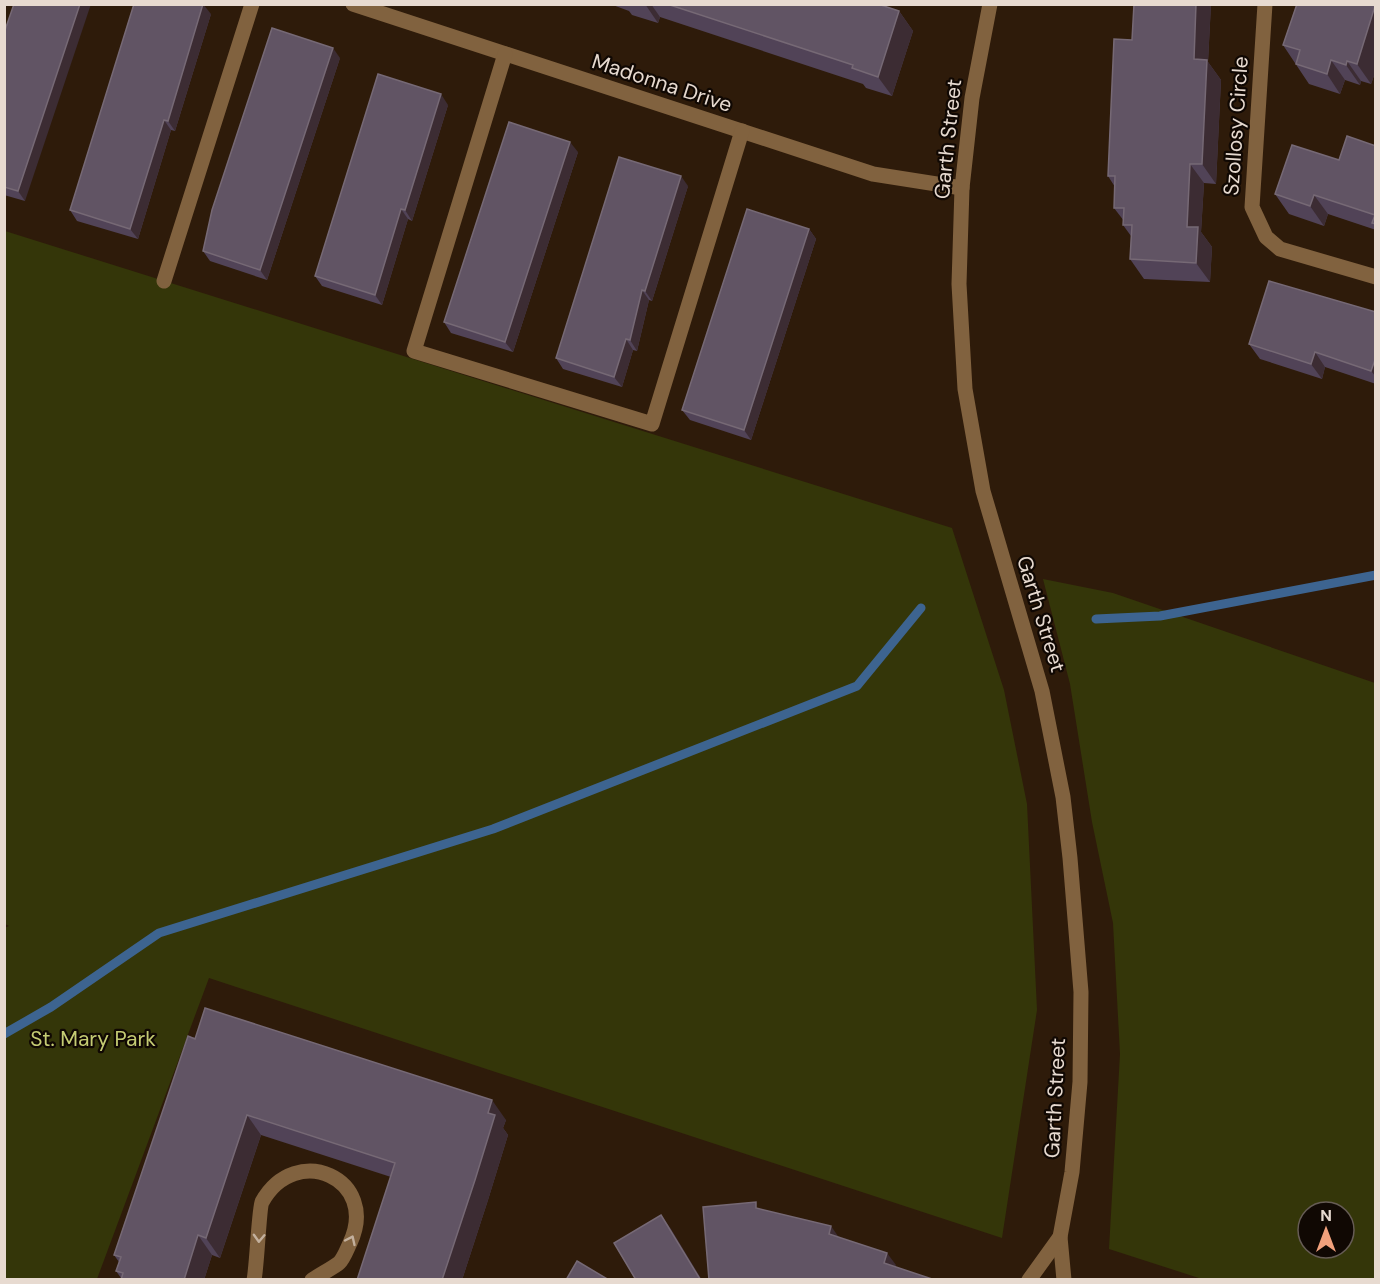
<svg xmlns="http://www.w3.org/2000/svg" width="1380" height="1284" font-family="'DM Sans',sans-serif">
<rect width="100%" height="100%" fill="#2e1b0a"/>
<g fill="#343609" fill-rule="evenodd">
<path d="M5,231l947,297 52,162 23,114 10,206 -35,228 -793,-260 -112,301h-92l-1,-351 5,-2 -4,-2z"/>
<path d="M1043,579l70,14 262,90v596h-173l-93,-30 11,-195 -7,-131 -21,-101 -22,-138zM1308,1212h36v36h-36z"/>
</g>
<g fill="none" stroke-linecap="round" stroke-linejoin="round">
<g stroke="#3d6490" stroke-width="9">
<path d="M1096,619l64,-3 216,-41"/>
<path d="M4,1034l47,-27 108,-74 334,-104 364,-143 64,-78"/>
</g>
<g stroke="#81623f" stroke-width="15">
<path d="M353,4l520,170 89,14"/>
<path d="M990,4l-18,94 -10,90 -3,96 6,105 18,102 59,200 21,106 7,61 11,134 -1,90 -8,90 -12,65 4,43"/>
<path d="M1265,4l-13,203 14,30 14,12 96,28"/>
<path d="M505,54l-91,297 238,73 90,-293"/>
<path d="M164,281l88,-277"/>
<path d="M254,1280c3,-14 5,-72 8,-78 34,-61 118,-23 88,41 -3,6 -6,15 -11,20 -8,6 -18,11 -27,17"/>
<path d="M1029,1280l31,-43"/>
</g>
</g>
<g fill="#514357">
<path d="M610,4h268l21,7 14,20 -21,65 -26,-8 -3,-4 -203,-67 -2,6 -26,-8 -3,-4z"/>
<path d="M1134,4h77l-3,58 13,18 -5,104 -12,-1 -3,49 11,15 -2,35 -66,-3 -14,-20 1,-23 -8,-11 1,-4 -10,-13 1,-21 -7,-11 24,-136z"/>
<path d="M1295,4h81v66l-5,14 -10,-3 -1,4 -15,-5 -5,14 -31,-10 -26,-39 13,-39z"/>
<path d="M211,14l-36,117 -4,-1 -33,109 -61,-18 -7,-11z"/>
<path d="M4,33l21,168 -21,-6z"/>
<path d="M340,58l-73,222 -57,-19 -7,-10z"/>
<path d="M448,105l-36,116 -4,-2 -26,86 -60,-19 -7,-10z"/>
<path d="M1376,146v84l-48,-16 -4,12 -35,-12 -14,-20 64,-34z"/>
<path d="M578,152l-65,200 -62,-19 -7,-11z"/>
<path d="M688,186l-36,115 -3,-1 -12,51 -4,-1 -11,37 -59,-18 -7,-11z"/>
<path d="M809,229l7,10 -65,201 -61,-20 -8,-10z"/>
<path d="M1376,312v72l-51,-17 -3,12 -62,-20 -11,-15z"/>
<path d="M188,1036l318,84 -3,8 5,7 -20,65 -26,80h-105l34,-103 -130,-42 -41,123 -8,-3 -8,25h-83v-2l-5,-7 3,-9 -5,-7z"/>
</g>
<g fill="#3c2c33">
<path d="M80,4h11l-66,197 -7,-10z"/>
<path d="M203,4l8,10 -36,117 -7,-10z"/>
<path d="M645,4h6l9,13 -2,6z"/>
<path d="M1196,4h15l-3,58 13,18 -5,104 -14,-20 -8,-105z"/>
<path d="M1367,4h9v66l-5,14 -14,-20z"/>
<path d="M899,11l14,20 -21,65 -14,-19z"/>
<path d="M333,48l7,10 -73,222 -7,-10z"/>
<path d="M1331,60l14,20 -5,14 -13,-20z"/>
<path d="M1347,61l14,20 -1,4 -14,-20z"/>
<path d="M441,94l7,11 -36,116 -7,-11z"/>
<path d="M164,120l7,10 -33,109 -8,-10z"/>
<path d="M570,142l8,10 -65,200 -8,-10z"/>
<path d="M1190,164l14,19 -3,49 11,15 -2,35 -14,-19 -9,-36z"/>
<path d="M681,176l7,10 -36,115 -7,-10z"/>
<path d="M1314,195l14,19 -4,12 -14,-20z"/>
<path d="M401,209l7,10 -26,86 -7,-10z"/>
<path d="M809,229l7,10 -65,201 -7,-10z"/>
<path d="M642,290l7,10 -12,51 -7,-11z"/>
<path d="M626,339l7,11 -11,37 -8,-10z"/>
<path d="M1315,352l10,15 -3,12 -11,-15z"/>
<path d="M1376,357v20l-5,-6z"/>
<path d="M492,1100l14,20 -3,8 5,7 -20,65 -26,80h-20z"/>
<path d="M247,1115l14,20 -41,123 -14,-20z"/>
<path d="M661,1215l10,14 31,51 -2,-1z"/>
<path d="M831,1226l9,13 -11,-5z"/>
<path d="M198,1235l14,20 -8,25h-20z"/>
<path d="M887,1253l9,12 -3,10 -9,-12z"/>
</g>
<g fill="#615464" stroke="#766975" stroke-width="1.5">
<path d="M14,4h66l-62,187 -14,-4v-154z"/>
<path d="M134,4h69l-35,117 -4,-1 -34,109 -60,-19z"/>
<path d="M667,4h211l21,7 -21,66 -26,-9 1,-3z"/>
<path d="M1134,4h62l-2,55 13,1 -5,104h-12l-3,63h11l-2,36 -66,-4 2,-34h-9l1,-17h-10l1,-32h-7l6,-137 18,1z"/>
<path d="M1297,4h73l5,2 -18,58 -10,-3 -1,4 -15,-5 -4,14 -31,-10 4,-14 -17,-5z"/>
<path d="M272,28l61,20 -73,222 -57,-19 9,-41z"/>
<path d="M378,74l63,20 -36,116 -4,-1 -26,86 -60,-19z"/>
<path d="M509,122l61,20 -65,200 -61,-20z"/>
<path d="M1347,136l29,10v78l-4,-1 3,-8 -61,-20 -4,11 -35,-12 17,-49 47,15z"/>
<path d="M619,157l62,19 -36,115 -3,-1 -12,50 -4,-1 -12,38 -58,-19z"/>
<path d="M747,209l62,20 -65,201 -62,-20z"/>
<path d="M1269,281l107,31v45l-5,14 -56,-19 -4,12 -62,-20z"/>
<path d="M205,1008l287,92 -4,13 7,2 -20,65 -33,100h-85l38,-117 -148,-48 -41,123 -8,-3 -14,45h-63l2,-7 -7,-2 5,-14 -7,-2 74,-219 7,3z"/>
<path d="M756,1202v6l75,18 -2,8 58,19 -3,10 51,17h-164v-1l-13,1h-49l-6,-73z"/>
<path d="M661,1215l39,64 -1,1h-63l-22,-37z"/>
<path d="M577,1261l32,19h-43z"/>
</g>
<defs><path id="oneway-chevron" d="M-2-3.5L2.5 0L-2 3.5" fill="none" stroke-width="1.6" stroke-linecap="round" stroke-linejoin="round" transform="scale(1.5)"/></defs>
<g stroke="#c3b09d">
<use href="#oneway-chevron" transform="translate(259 1238) rotate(92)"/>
<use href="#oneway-chevron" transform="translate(351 1240) rotate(-65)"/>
</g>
<g text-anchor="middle" stroke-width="4.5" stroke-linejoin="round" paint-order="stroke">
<g font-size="21" fill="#e7dad0" stroke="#100803">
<text transform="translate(662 83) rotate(18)" y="7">Madonna Drive</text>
<text transform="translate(1236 126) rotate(-86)" y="7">Szollosy Circle</text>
<text transform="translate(948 139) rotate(-84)" y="7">Garth Street</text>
<text transform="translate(1041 614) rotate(73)" y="7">Garth Street</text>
<text transform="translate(1055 1098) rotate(-87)" y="7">Garth Street</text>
</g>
<g font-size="21" fill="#c5cc73" stroke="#100803">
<text x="93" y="1046">St. Mary Park</text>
</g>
</g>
<rect width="1380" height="1284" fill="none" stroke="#e7dad0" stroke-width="12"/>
<g transform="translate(1326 1230)"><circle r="28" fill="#100803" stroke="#665c55" stroke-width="1.5"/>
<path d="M0-4.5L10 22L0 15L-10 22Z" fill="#f1a17c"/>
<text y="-9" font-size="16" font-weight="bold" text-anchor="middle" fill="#e7dad0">N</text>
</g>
</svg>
